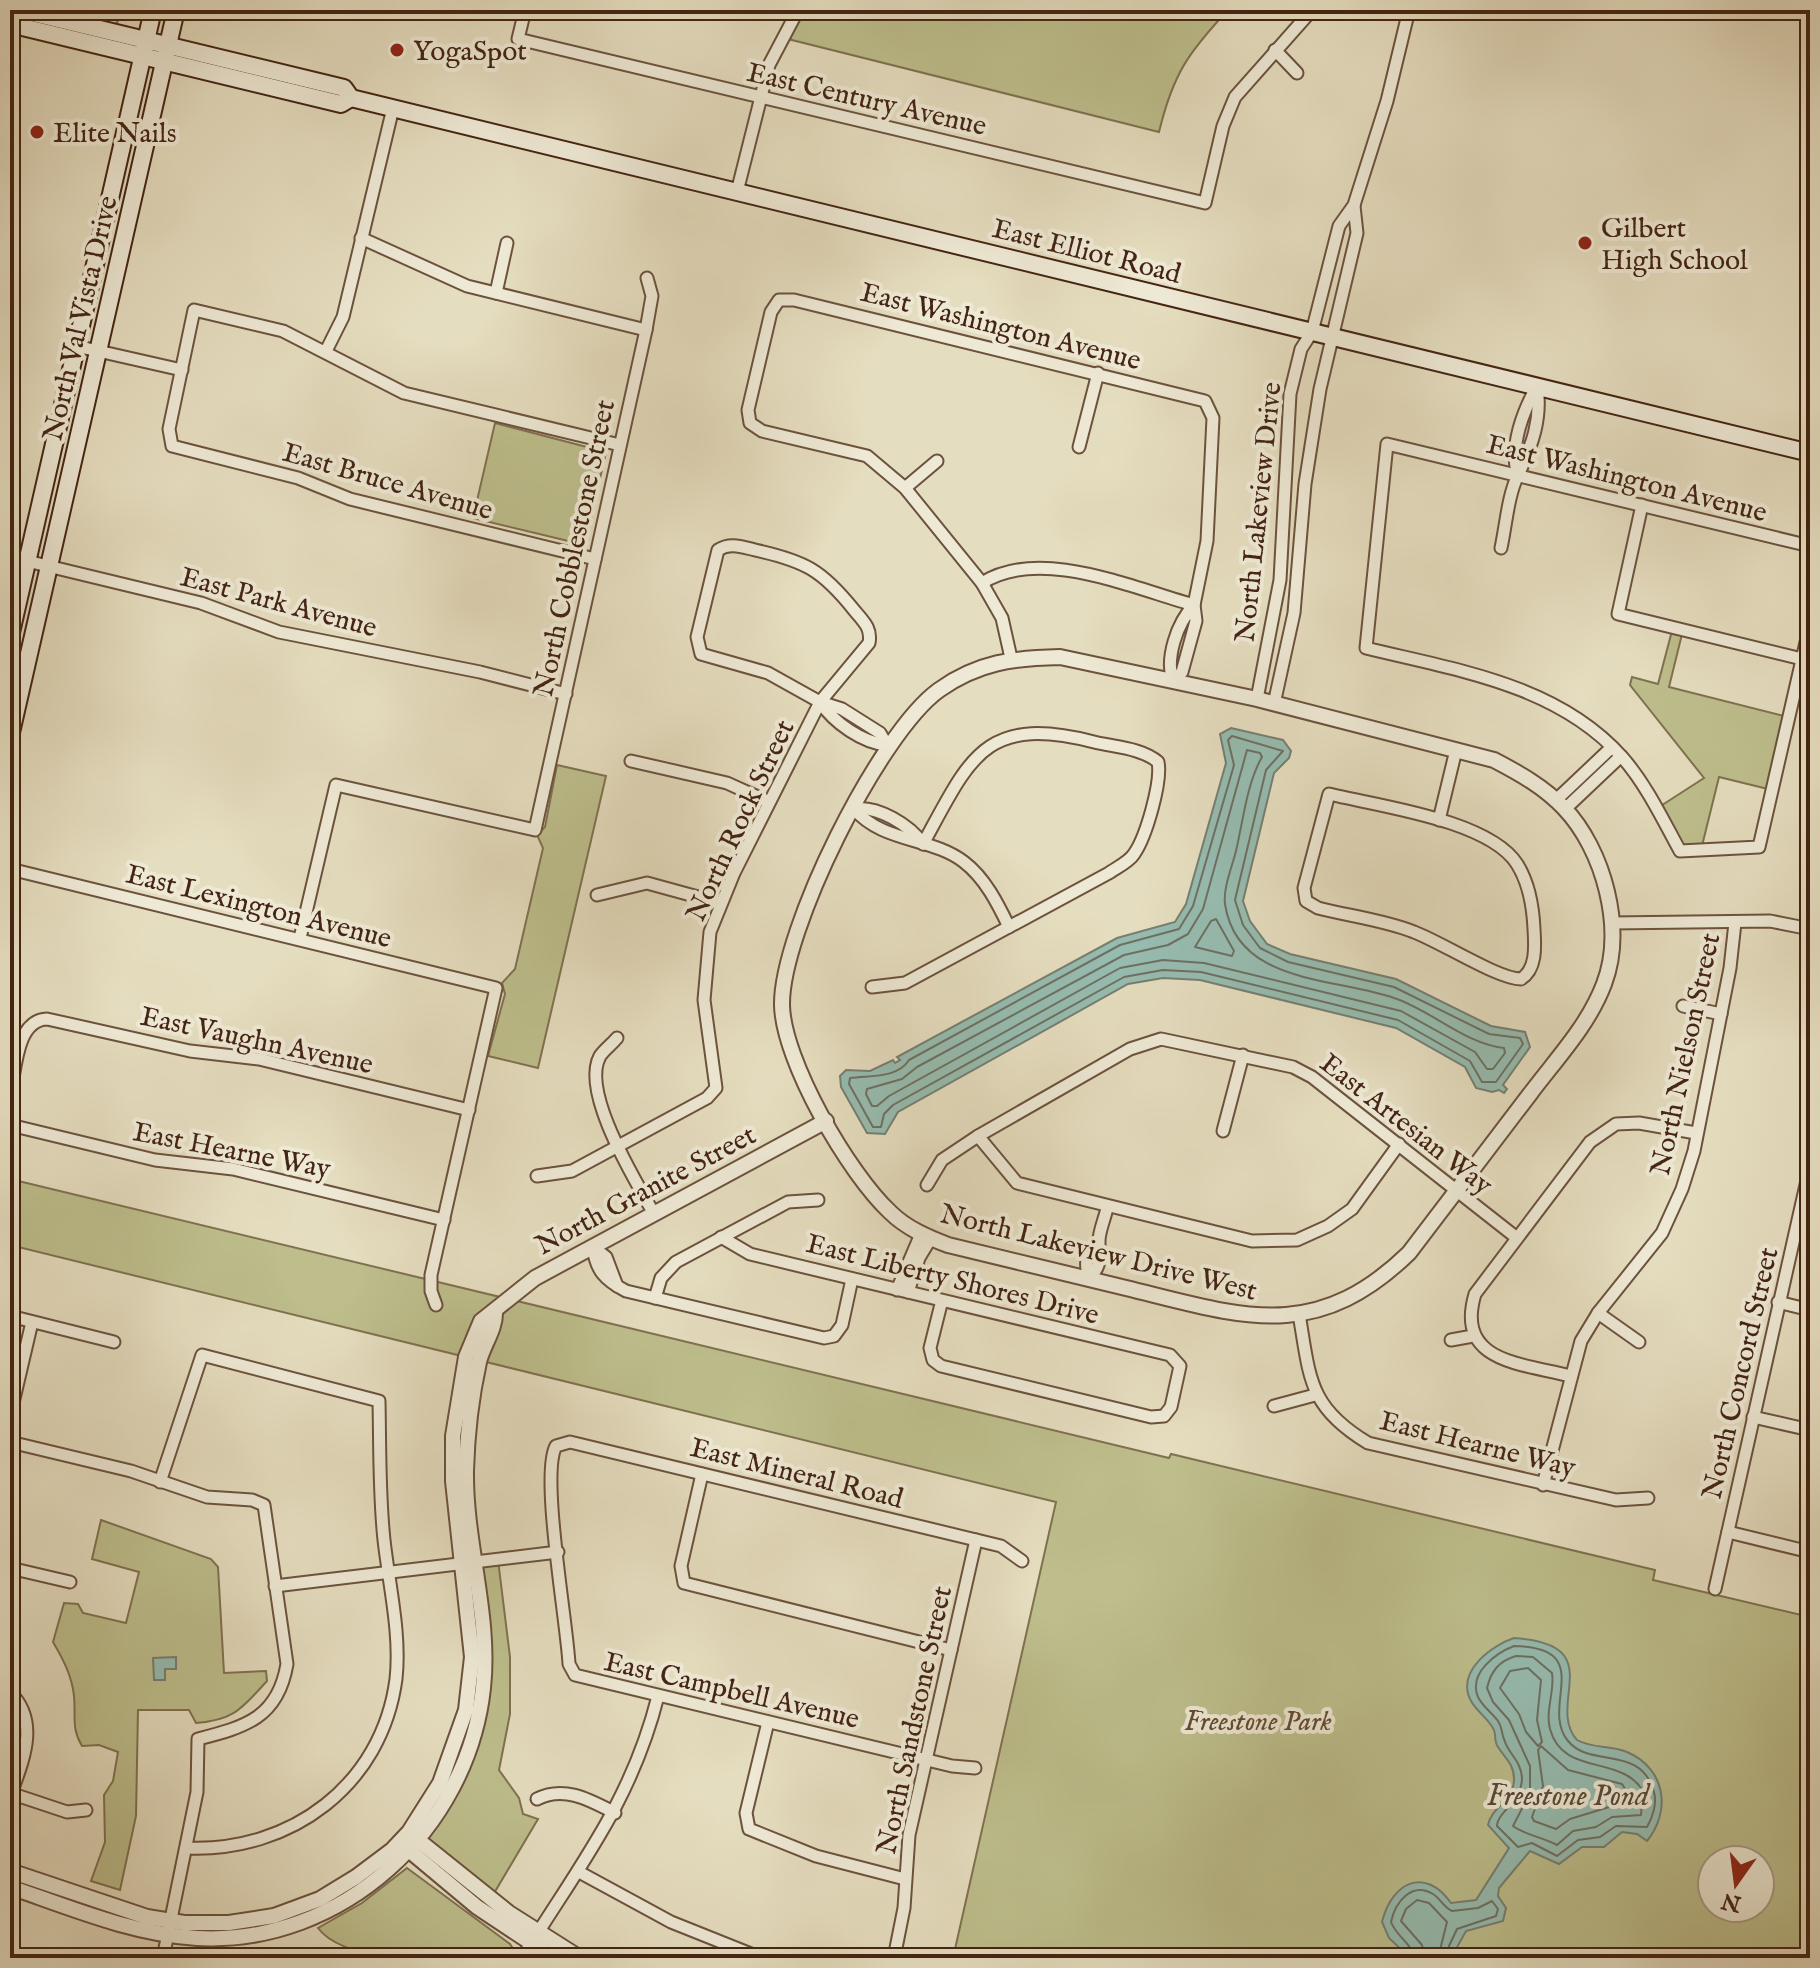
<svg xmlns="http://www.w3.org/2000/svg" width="1820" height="1968" font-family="'IM FELL English',serif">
<rect width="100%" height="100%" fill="#e5ddbf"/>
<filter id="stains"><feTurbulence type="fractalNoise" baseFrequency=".0025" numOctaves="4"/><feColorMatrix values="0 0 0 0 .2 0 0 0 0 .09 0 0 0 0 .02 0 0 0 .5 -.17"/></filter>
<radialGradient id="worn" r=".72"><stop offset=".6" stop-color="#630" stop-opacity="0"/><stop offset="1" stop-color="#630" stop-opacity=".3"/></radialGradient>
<g fill="#bdbe8c" stroke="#807150" stroke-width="2" fill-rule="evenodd">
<path d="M805,10h423c-40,43 -55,64 -69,122l-371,-93z"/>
<path d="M495,423l111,29 -21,93 -112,-27z"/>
<path d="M1673,627l10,3 -14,57 119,30 -16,73 -53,-13 -18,73 -21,1 -24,-42 48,-31 -74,-93 2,-8 26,7z"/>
<path d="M557,765l49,11 -68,292 -50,-12 17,-62 -3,-11 13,-14 28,-121 -6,-13 8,-8z"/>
<path d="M10,1179l1159,279 2,-4 484,116 -2,10 157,37v341h-857l103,-456 -1046,-257zM1712,1860h48v48h-48z"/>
<path d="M101,1520l110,39 7,8 6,106 42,-2 1,10c-25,27 -32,39 -71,42l-7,-13h-51l-2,106 -16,74 -29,-9 14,-39 -1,-47 9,-14 5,-29 -19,-7 -17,1c-11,-18 -6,-30 -8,-50 -2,-20 -11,-37 -21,-54l11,-39 14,1 5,9 43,10 13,-51 -47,-13z"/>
<path d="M498,1560l12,97v57l-11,56 20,28 4,16 15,5 -45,76 -79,-58c15,-26 36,-52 48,-79 26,-62 14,-131 6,-194z"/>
<path d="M407,1868l103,76 2,3 -8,11c-48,0 -156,10 -186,-30l44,-25z"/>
</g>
<g fill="#96bcb0" stroke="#757f71" stroke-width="2">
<path d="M1231,728l52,12 8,11 -2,7 -15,15 -31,128 7,20 17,23 23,10 106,25 95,47 34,6 5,15 -27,38 4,4 -3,4 -5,-3 -7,2 -16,-4 -11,-21 -69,-39 -196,-48 -37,-2 -35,6 -230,128 -13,22 -18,-1 -26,-46 -1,-11 6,-6 24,1 23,-11 2,3 5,-3 -3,-3 220,-119 58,-16 11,-18 40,-141 -6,-29z"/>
<path d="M1514,1638c97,6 31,66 63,102 16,9 34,5 50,12 38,16 45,58 20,89l-10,-7 -15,-2 -18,15h-22l-23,17 -29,-13 -31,37 -1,8 8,12 -3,13 -37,10 -10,18v9h-46l-21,-20 -7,-16c10,-40 43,-56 69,-19l25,-3 33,-52 -21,-23c4,-19 26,-24 26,-46 0,-15 -9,-21 -16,-32 -4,-5 -2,-12 -4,-17 -5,-11 -17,-18 -23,-29 -16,-30 22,-56 43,-63z"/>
<path d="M176,1657v12h-11v11h-11l-1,-22z"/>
</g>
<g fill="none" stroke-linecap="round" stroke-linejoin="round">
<g stroke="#6d7062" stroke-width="2">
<path d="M1232,736l51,15 -17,19 -31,130 8,25 17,23 28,14 106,25 95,47 31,4 3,6 -27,38h-14l-12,-21 -72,-41 -197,-48 -38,-2 -39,7 -231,128 -9,9 -3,13h-8l-24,-43 1,-6c19,-3 47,1 59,-18l211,-115 59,-16 14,-23 41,-141 -6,-25z"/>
<path d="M1247,750l13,3 2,4c-15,26 -19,64 -26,94 -4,16 -13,37 -11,53 12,81 110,73 169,94 37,12 71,46 110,50l1,5 -12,16h-6l-12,-17 -74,-41 -197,-48 -41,-3 -43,8 -231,128 -12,10h-5l-6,-12 1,-5 35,-10 15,-12 207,-112 44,-10 20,-11 15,-25z"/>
<path d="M1216,919l18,32 -2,5 -37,-9 16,-26z"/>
<path d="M1514,1646c84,2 25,60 54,95 23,28 73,3 86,51 3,11 -1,25 -7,35l-31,-1 -16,11 -22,3 -21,16 -25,-13 -14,4 -21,-21c0,-14 25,-24 25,-48 -1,-18 -14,-24 -18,-39 -3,-6 -1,-11 -6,-18 -6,-8 -15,-14 -20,-24 -10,-24 18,-44 36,-51z"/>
<path d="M1516,1656l17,1 19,16c3,18 -7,38 -2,56 13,48 71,25 93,62l-2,24 -29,2 -16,10 -23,4 -16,14c-15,-8 -32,-10 -44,-19l17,-33v-27l-21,-46 -16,-18 -6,-14c4,-17 12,-27 29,-32z"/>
<path d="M1528,1668l13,12 -4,40 5,22 -4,4 -12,-14 -7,-18 -19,-26 10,-17z"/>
<path d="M1541,1746l27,24 54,14 10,16 -62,19 -14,10 -22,-8 -2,-4 11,-31 -5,-36z"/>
<path d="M1415,1958c-2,-13 -19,-22 -24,-36 4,-19 20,-41 42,-28 8,5 10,13 19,17l26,-3 14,-7 6,8 -2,7 -39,13 -8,17 -1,12"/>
<path d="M1425,1958l-3,-13 -21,-24 5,-12 11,-9 12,3 18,19 -9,36"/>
</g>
<path stroke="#757f71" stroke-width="3" d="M117,22l3,-12"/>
<g stroke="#6c523e" stroke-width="15">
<g id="minor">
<path d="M525,10l-7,29 687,164 18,-77 12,-29 77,-87"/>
<path d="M1275,50l22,23"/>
<path d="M737,192l32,-127 29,-55"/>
<path d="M361,238l106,48 179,44"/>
<path d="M496,293l11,-50"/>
<path d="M76,346l106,24"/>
<path d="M326,351l17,-34 50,-209"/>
<path d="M1079,447l19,-74"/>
<path d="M1518,475c-9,-28 5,-64 19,-89"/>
<path d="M905,488l32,-27"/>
<path d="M1642,505l-24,109 184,45"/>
<path d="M1810,546l-423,-102 -21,204c89,22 191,36 256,109 24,27 41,63 58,94l79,-4 51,-222"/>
<path d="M1501,548c5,-23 7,-53 17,-73 14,-29 24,-56 19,-89"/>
<path d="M595,559l-245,-60 -52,-21 -126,-32 -3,-17 25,-119 89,21 121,62 216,52"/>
<path d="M27,561l174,42 78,29 201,40 86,22"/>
<path d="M982,583c58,-37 150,5 212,22"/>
<path d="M1011,658l-9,-40 -20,-35 -77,-95 -38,-32 -105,-25 -12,-8 -2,-13 23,-98 8,-12h15l411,101 8,17 -6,123 -13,64 2,16 -14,51 -9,10c-8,-24 4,-59 21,-77"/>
<path d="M1257,699l23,-119 10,-186 11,-45 11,-17 27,-106 15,-21 33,-104 22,-91"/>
<path d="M820,702c14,21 43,41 67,43"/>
<path d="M1274,704l20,-91 11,-129 15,-95 37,-156 -3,-27"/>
<path d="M631,761l96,22 42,19"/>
<path d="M1329,794c49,12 160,26 188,70 12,19 16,42 17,65 1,17 3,40 -13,50 -23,0 -80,-37 -107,-47 -30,-12 -65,-16 -96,-24l-12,-7 -2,-13z"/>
<path d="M1555,801l56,-53"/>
<path d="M854,809c29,34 78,28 110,53 21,16 34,42 45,65"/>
<path d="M854,809c23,-4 56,16 69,35"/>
<path d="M1565,809l56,-53"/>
<path d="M1439,820l17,-70"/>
<path d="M10,869l486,119 -65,287v16l5,14"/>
<path d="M597,895l50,-12 73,20"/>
<path d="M1611,923l159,-2 40,8"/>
<path d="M300,938l36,-153 199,45 111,-500 6,-34 -5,-18"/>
<path d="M872,987l33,-4 204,-110c7,-5 20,-11 25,-19 12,-17 28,-72 24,-92 -16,-14 -44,-15 -64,-20 -110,-28 -124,16 -171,102"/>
<path d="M1683,1006l38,8"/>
<path d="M617,1038c-5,6 -13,12 -17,18 -20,36 36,125 54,158"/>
<path d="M10,1094c6,-24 6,-74 37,-75l143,32 69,8 210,51"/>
<path d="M10,1125l145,35 78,9 211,51"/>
<path d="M1223,1131l20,-76"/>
<path d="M978,1136l39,47 235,58 45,-1 31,-14 24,-17 47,-65"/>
<path d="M537,1176l35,-5 135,-73 9,-10 -12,-88 6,-68 24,-59 86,-171 49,-59c3,-15 -6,-22 -15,-33 -32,-40 -49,-49 -99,-60 -13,-3 -25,-8 -37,0l-21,87 4,17 67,19 52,29 22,7 38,24 7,12"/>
<path d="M927,1185l15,-25 36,-24 152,-87 31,-10 132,28 19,10 205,161"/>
<path d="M721,1237l29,17 420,101 10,11 -9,41 -7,9 -13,1 -210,-51 -8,-6 -3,-12 12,-48"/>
<path d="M1099,1241c-13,13 -15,20 -10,38 13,-14 10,-20 10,-38 0,-10 6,-23 8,-33"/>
<path d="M593,1247c3,24 12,33 33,44l198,47 10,-2 8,-11 10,-46"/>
<path d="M593,1247l13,10 11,29"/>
<path d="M897,1290l24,-56"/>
<path d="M908,1292l11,-34 12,-20"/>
<path d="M655,1298l6,-20 15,-16 112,-60 30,-2"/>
<path d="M1778,1302l32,8"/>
<path d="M1598,1313l41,29"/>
<path d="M1299,1314c11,64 9,93 69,129l248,57 32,-2"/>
<path d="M10,1316l104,26"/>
<path d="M1451,1340l22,-4"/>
<path d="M1570,1376c-50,-13 -115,-14 -95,-82l115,-152 26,-18 23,-1 57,10"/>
<path d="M1274,1406l41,-11"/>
<path d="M10,1416l22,-94"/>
<path d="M1753,1417l57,13"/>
<path d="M10,1442l121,29 76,26 45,3 12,5 23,159c-9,54 -42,63 -89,75l-1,53 -34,166"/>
<path d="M702,1474l-21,92 3,17 267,67"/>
<path d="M160,1482l42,-127 177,46c1,47 0,92 5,139 5,45 17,94 12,139 -14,106 -105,173 -208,169"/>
<path d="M1543,1485l38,-144 17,-28 64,-80 20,-44 12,-38 36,-183 5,-45"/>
<path d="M1728,1532l82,20"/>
<path d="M10,1568l60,14"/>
<path d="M275,1586l283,-34"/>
<path d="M1715,1589l95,-422"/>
<path d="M10,1692c31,31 12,70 0,105"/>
<path d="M768,1722l-22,91 3,16 67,27 89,23"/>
<path d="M975,1768l-23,-2 -377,-91 -6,-11c-2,-42 -29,-190 -13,-218l14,-4 431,104 21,15"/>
<path d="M10,1793l57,19 19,-2"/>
<path d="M537,1799c27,-14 53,1 78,14"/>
<path d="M579,1872l92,50 90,36"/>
<path d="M522,1958c56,-91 109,-155 136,-262"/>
<path d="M894,1958l10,-50 5,-73 67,-295"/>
</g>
</g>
<g stroke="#6c523e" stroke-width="18">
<g id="tertiary">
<path d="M1060,657l197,42 237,61c25,13 50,27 70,48 40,42 61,121 40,176 -16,42 -47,74 -74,110 -40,53 -81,106 -121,159 -95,92 -168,63 -283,35 -59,-14 -119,-29 -178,-43 -21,-8 -42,-17 -58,-33 -41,-38 -107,-151 -108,-207 -1,-74 97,-272 157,-315 39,-28 75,-32 121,-33z"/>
<path d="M413,1836l96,77 71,45"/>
<path d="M404,1846l73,61 77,51"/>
<path d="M10,1871l137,46 37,6h45l45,-7 46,-17 36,-22 36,-27 17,-18 31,-49 26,-73 6,-53 -19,-176v-45l13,-79 15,-36 54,-43 291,-157"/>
<path d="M10,1887c61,21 122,47 187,51 145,8 271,-109 286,-250 8,-73 -18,-144 -17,-217 1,-37 5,-73 13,-109 4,-17 17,-33 16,-51"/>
</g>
</g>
<g stroke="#442413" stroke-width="20">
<g id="secondary">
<path d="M21,10l323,78 7,10 1459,355"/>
<path d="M10,24l331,80 10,-6"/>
<path d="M10,637l143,-627"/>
<path d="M10,737l166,-727"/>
</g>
</g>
<use href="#minor" stroke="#eee9d5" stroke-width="11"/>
<use href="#tertiary" stroke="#eee9d5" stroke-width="14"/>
<use href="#secondary" stroke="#eee9d5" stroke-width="16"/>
</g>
<g fill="#8f2418" stroke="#eee9d5" stroke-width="3">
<circle cx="397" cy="50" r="8"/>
<circle cx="37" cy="132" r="8"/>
<circle cx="1585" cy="243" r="8"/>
</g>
<g text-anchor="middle" stroke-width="8" stroke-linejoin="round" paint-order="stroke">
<g font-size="28" fill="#442413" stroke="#eee9d5" text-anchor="start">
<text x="413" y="60">YogaSpot</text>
<text x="53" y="142">Elite Nails</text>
<text x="1601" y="237">Gilbert<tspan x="1601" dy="32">High School</tspan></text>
</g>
<g font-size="28" fill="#442413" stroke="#eee9d5">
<text transform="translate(867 98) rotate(13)" y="10">East Century Avenue</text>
<text transform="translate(1087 250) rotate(14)" y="10">East Elliot Road</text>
<text transform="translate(79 318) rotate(-77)" y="10">North Val Vista Drive</text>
<text transform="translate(1001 325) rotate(14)" y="10">East Washington Avenue</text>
<text transform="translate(1627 477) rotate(14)" y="10">East Washington Avenue</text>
<text transform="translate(388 480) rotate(16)" y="10">East Bruce Avenue</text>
<text transform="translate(1257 512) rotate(-84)" y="10">North Lakeview Drive</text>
<text transform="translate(573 548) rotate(-78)" y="10">North Cobblestone Street</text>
<text transform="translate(279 601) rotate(15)" y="10">East Park Avenue</text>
<text transform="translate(739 820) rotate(-65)" y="10">North Rock Street</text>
<text transform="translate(259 905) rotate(14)" y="10">East Lexington Avenue</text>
<text transform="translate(257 1039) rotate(12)" y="10">East Vaughn Avenue</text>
<text transform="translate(1684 1054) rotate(-78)" y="10">North Nielson Street</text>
<text transform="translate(1407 1123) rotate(38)" y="10">East Artesian Way</text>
<text transform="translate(232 1149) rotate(11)" y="10">East Hearne Way</text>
<text transform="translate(645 1189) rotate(-28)" y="10">North Granite Street</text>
<text transform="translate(1099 1251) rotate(14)" y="10">North Lakeview Drive West</text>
<text transform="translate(953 1278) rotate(14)" y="10">East Liberty Shores Drive</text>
<text transform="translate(1739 1373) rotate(-77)" y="10">North Concord Street</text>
<text transform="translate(1478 1443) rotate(14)" y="10">East Hearne Way</text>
<text transform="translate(797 1472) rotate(14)" y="10">East Mineral Road</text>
<text transform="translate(732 1689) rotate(13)" y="10">East Campbell Avenue</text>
<text transform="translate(913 1720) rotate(-78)" y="10">North Sandstone Street</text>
</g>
<g font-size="28" font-style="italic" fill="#624a31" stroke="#eee9d5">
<text x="1258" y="1730">Freestone Park</text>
</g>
<g font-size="30" font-style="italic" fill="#584a3a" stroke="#eee9d5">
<text x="1568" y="1805">Freestone Pond</text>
</g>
</g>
<rect width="1820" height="1968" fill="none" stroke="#e5ddbf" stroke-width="40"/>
<rect x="12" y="12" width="1796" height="1944" fill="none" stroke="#442413" stroke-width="4"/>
<rect x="20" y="20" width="1780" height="1928" fill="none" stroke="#442413" stroke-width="2"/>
<g transform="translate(1736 1884) rotate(194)"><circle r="38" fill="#eee9d5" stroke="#aa9a87" stroke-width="2"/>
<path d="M0-6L14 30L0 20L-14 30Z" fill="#8f2418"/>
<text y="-12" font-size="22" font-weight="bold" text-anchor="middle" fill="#442413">N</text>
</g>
<rect width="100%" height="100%" filter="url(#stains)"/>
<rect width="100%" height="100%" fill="url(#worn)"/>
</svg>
